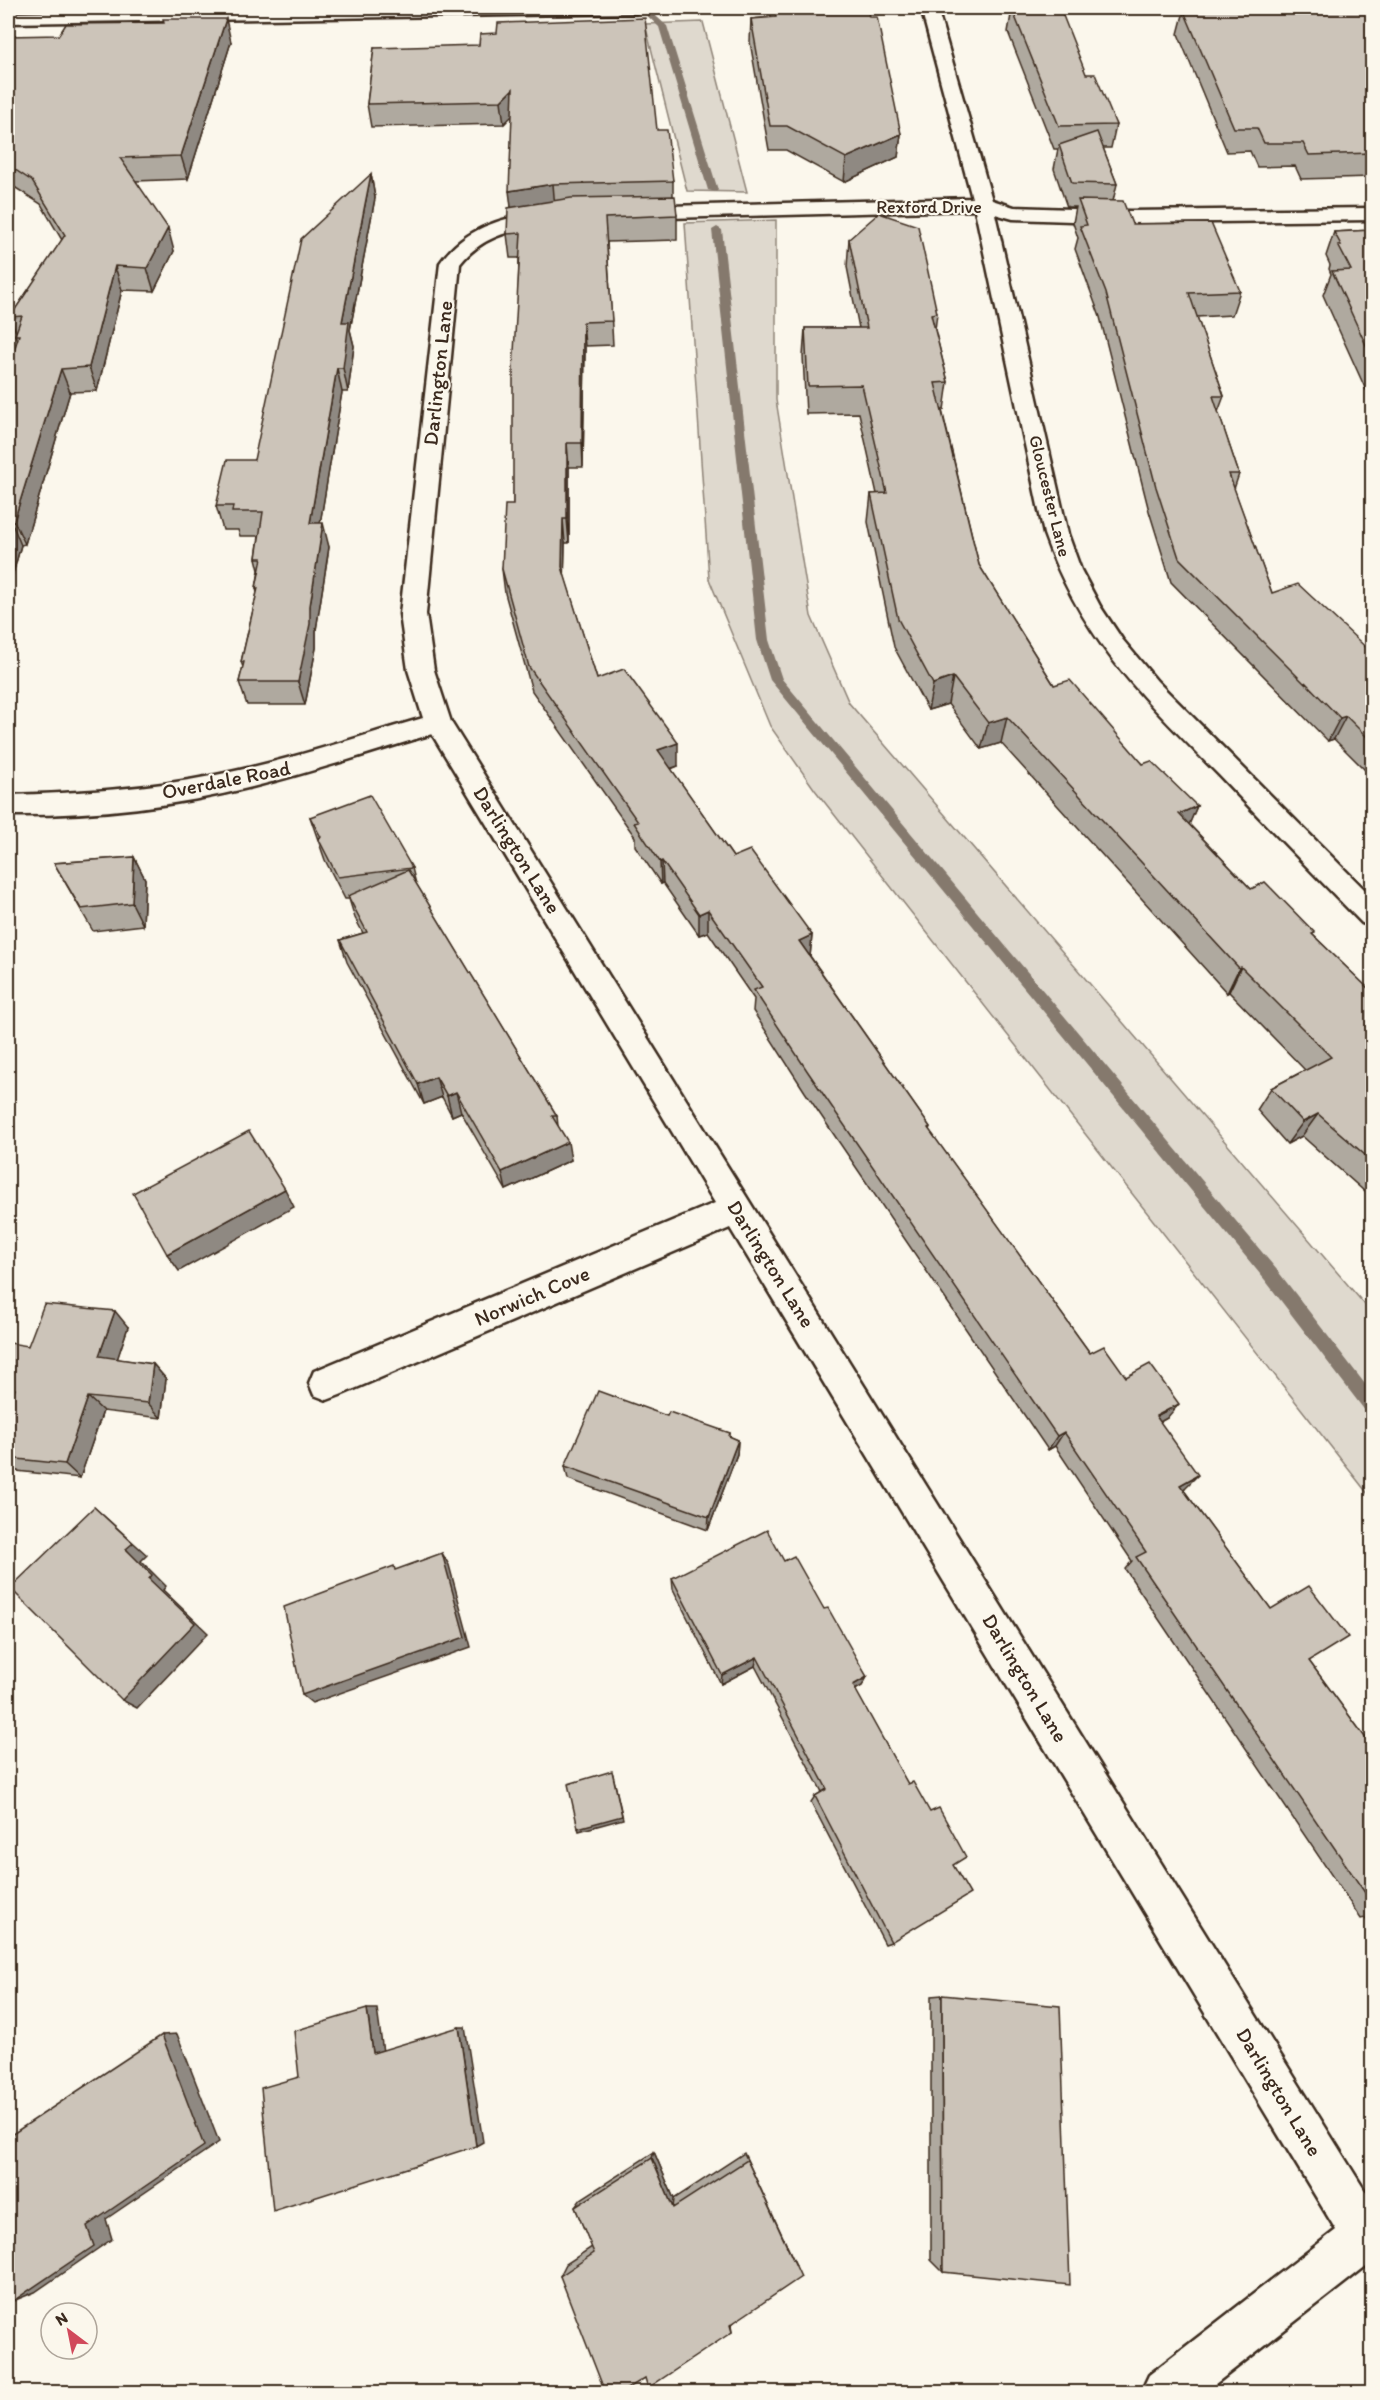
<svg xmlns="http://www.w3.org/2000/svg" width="1380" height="2400" font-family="Itim,sans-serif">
<rect width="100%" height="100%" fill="#fbf7ec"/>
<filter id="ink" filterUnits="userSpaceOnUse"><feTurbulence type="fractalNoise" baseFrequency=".0167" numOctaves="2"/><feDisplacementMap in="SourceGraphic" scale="12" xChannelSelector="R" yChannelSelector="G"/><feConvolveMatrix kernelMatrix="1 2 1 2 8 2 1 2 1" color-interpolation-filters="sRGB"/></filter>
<g filter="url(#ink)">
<g fill="#dfd9ce" stroke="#8d8276" stroke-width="1.5">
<path d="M703,22l44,170 -60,-1 -42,-167z"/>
<path d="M776,220v180l35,216 38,87 523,610v186l-557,-709 -45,-64 -61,-147 -24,-356z"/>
</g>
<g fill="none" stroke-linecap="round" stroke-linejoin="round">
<g fill="#85796d" fill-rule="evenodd">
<path d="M639,8h8l20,18 51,164 -2,2 -8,-2 -49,-163z"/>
<path d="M717,227l5,3 47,410 13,39 495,591 95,123v21l-6,-2 -101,-132 -495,-600 -13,-40 -45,-410z"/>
</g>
<g stroke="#3b2a1e" stroke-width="5">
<g id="minor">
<path d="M921,8h16l55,192 22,7 116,4 242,-3v12l-242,3 -117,-4 -18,-5 73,320 13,36 19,36 22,33 35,42 215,216v29l-10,-3c-48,-49 -96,-98 -143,-148 -77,-78 -137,-135 -175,-241l-69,-324 -344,9 -7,-2 -3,-4 3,-4 7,-2 341,-9z"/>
<path d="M552,210l7,2 3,4 -3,4c-38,10 -73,11 -99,44l-34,350 8,56 17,52 921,1480v66l-6,-2 -161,126h-64l8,-17 187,-145 -606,-1002 -390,167 -13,5 -13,-5 -5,-12 5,-12 401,-168 -283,-469c-60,18 -119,38 -180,53 -79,20 -163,29 -244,28v-20c70,-2 140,-6 208,-20 71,-14 138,-37 207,-57l-15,-48 -8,-56 40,-351c26,-38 69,-47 112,-53z"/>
</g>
</g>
<g stroke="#3b2a1e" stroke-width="5">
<path id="tertiary" d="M348,8h296l-8,5 -628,10v-10z"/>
</g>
<use href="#minor" fill="#fbf7ec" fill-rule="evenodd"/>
<use href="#tertiary" fill="#fbf7ec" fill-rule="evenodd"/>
</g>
<g fill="#afa99f" stroke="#3b2a1e" stroke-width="1.5">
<path d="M770,8h97l34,126 -3,23 -54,25 -58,-32h-17l-19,-108 1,-23 20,-2z"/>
<path d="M1372,8v169l-71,2 -6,-13 -38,1 -7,-16 -23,1 -49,-118 6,-23 73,1z"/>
<path d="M1012,9l74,65 30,51 -5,23h-8l14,36 -4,17 19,23 108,67 -8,24 -35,2 27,79 -6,16 21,62 -5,15 38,104 100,60v124l-38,-38 -6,2 -157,-159 -22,-71 -49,-194 -25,-68 3,-11 -5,-15 3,-16h-9l-13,-38 4,-20h-4l-46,-117z"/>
<path d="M8,36l223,6 -43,137 -52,2 38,70 -20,40 -32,-1 -25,101 -27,1 -45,152 -4,1 -13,46v-222l9,-29 -2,-5 1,-3 -6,-15 52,-77 -21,-36 -33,-21z"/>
<path d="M374,48l283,82 16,51v15l4,19v25l-70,2 6,103 -28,1 -2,121h-14v76h-4l-1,32 33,104 81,87 -7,3 62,88 79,78 -2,21 120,171 -1,3 161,223 36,24 41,41 -7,4 25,66 -2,1 187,255 2,-1v186l-7,-11 -4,1 -236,-350 7,-8 -77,-115 -7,4 -243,-358 -52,-81 1,-12 -46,-67 -9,3 -36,-52 -2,1 -26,-38v-9l-103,-146 -27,-98 -3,-24 11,-64 6,-247h-9l-3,-24 4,-27 1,-92 -8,9 -133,3 -4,-23z"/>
<path d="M371,174l4,24 -25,132 4,16 -6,46h-6l-22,131 9,24 -13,83v18l-11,57h-58l-8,-23 4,-15 -2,-5 16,-69 -1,-5 3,-18 -3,-12 3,-22h-19l-2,-6h-15l-7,-24 38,-46z"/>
<path d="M1372,230v160h-6l-43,-95 8,-21 -2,-5 1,-4 -4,-9 8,-24z"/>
<path d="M849,239l88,74 -2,17 13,52 -4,28h-2l37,155 75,120 89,79 54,42 -8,18 62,65 62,46 59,57v206l-70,-62 -15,8 -30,-34 14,-22 34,-18 -76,-78 -2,1 -226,-250 -20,6 -33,-45 -20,6 -34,-63 -26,-125 3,-28h6l-18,-81 -53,1 -3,-58 2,-28h54l-12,-61z"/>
<path d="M310,817l102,51 4,16 141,232 1,10 13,34 -65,30 -45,-78 -9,4 -10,-19 -18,7 -77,-142 -7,-22 23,-7 -8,-15 -6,-19h-4l-20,-39z"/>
<path d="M134,857l11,22 -2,46 -50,6 -39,-68z"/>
<path d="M128,1327l-11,32 36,5 13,15 -5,39 -58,-7 -23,67 -72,-8v-61l2,-7 -2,-3v-50z"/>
<path d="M667,1416l63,17v4l8,3 -1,14 -29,76 -140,-51 -3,-13z"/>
<path d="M784,1561l40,48 43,68 -5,9 -7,4 98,175 -62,77 -6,2 -74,-142 4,-6 7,-4 -67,-126 -34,18 -48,-95 -1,-11z"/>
<path d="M942,1995l1,277 -12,-12v-264z"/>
<path d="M654,2152l20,47 70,-46 52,112 -65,60 1,7 -87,46 -85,-102 6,-12 26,-17 -17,-40 6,-8z"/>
</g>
<g fill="#8f8982" stroke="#3b2a1e" stroke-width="1.5">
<path d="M226,19l5,23 -43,137 -7,-23z"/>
<path d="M513,89l3,23 -12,12 -3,-23z"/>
<path d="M901,134l-3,23 -54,25 2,-24z"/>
<path d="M371,174l4,24 -25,132 4,16 -6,46 -5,-24 -1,-46z"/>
<path d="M553,184l2,24 -43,7 -3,-24z"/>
<path d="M168,228l6,23 -20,40 -7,-23z"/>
<path d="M115,266l7,24 -25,101 -8,-24z"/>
<path d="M583,322l2,24 -2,121 -1,-24z"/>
<path d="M337,368l5,24 -26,156 -6,-25z"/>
<path d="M61,369l9,23 -45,152 -11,-23z"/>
<path d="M567,443l2,24v76l-2,-24z"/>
<path d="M563,519l2,24 -1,48 -2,-24z"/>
<path d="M11,521l10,24 -13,46v-60z"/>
<path d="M323,523l6,24 -13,83v18l-11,57 -7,-23z"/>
<path d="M953,677l-5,27 -20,6 5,-26z"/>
<path d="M1346,716l-12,23 -6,2 12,-23z"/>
<path d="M1007,717l-6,26 -20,6 7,-26z"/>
<path d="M678,743v23l-20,7v-23z"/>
<path d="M1197,806l-11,26 -7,-18z"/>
<path d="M134,857l11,22 -2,46 -11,-22z"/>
<path d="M662,861l1,22 -2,1 -1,-22z"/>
<path d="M708,910v22l-9,3v-21z"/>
<path d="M812,935l-2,22 -11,-16z"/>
<path d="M1241,967l-12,25 -2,1 12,-25z"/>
<path d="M436,1077l6,20 -18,7 -6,-20z"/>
<path d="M456,1092l5,20 -9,4 -5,-20z"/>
<path d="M1318,1114l-16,22 -15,8 16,-22z"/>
<path d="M568,1142l3,18 -65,30 -4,-18z"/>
<path d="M285,1189l9,18 -115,64 -12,-17z"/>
<path d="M115,1311l13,16 -15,45 -14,-16z"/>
<path d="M153,1364l13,15 -5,39 -13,-15z"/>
<path d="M88,1397l15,14 -23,67 -15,-14z"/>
<path d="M1179,1404l-12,14 -23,13 12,-15z"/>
<path d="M1064,1432l-9,14 -7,4 9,-14z"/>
<path d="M738,1440l-1,14 -29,76 1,-13z"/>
<path d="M1198,1475l-13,13 -17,10 12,-13z"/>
<path d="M94,1507l53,48 -6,6 25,25 -3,4 45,43 -71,75 -15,-8 27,-121z"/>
<path d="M442,1553l7,12 22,82 -159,56 -10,-8z"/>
<path d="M757,1657l-2,9 -34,18 1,-9z"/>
<path d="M867,1677l-5,9 -14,8 5,-9z"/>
<path d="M613,1775l10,44 -44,12 -1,-3z"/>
<path d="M367,2009h10l6,43 -10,1z"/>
<path d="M459,2027h6l18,115 -7,4z"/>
<path d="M177,2034l42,108 -113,77 6,20 -77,53 -22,9 74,-75 75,-191z"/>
<path d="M654,2152l20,47 -1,9 -21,-50z"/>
</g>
<g fill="#ccc4b9" stroke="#3b2a1e" stroke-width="1.5">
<path d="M775,8h92l2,9h8l24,117 -55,24 -59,-32h-17l-19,-107 25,-2z"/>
<path d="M1060,8l26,66h9l21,51 -57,1 -47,-117z"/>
<path d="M1256,8l1,4 115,-4v145l-63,2 -6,-12h-39l-7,-15h-23l-50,-117z"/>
<path d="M645,18l12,112h10l6,51 -120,3 -44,7 4,-102 -12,12 -134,3 7,-56 105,-3 1,-11 17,-1 1,-10z"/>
<path d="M163,19h63l-45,137 -61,2 48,70 -21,40 -32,-2 -26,101 -28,2 -47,152h-3l-3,10v-162l11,-34h-4l7,-19 -12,1 55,-82 -33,-54 -24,-16v-129l51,-1 7,-11 98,-1z"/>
<path d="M1097,132l20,52 -45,-1 -13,-38z"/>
<path d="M371,174l-29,148h7l-6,46h-6l-27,155h13l-13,83v18l-12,58h-59l5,-20h-3l17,-74h-2l6,-30h-6l7,-46h-31l1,-6h-17l11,-46h27l47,-221z"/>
<path d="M675,196l2,19 -72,3 7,103 -29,1 -1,121h-15v76h-4l-1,48 35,112 27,-10 54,74 -20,7 75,107 17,-7 62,85 -13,6 131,186 -2,1 162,225 14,-7 22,31 24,-13 29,40 -23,12 42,59 -18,10 91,124 38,-23 39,51 -39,24 61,83 2,-1v160l-236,-346 10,-5 -82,-120 -7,4 -249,-364 -54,-82 8,-3 -54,-77 -9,4 -37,-53 -2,1 -26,-39 4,-1 -109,-155 -27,-98 3,-64h8v-136l8,-136 -14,1 1,-26 63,-10z"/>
<path d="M1078,200l45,1 9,23 79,-1 29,68 -51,2 35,103h-11l26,78h-10l43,119 26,-9 74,69v89l-26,-26 -6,2 -35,-36 1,3 -127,-127 -23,-71 -50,-194 -26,-67 7,-1z"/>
<path d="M879,213l39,13 19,87 -6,1 17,68 -13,1 44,182 75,120 16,-5 73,84 8,-3 46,45 -18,8 72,75 14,-7 50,51 -3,1 60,58v169l-54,-47 -15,8 -32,-34 60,-31 -90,-90 -2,1 -232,-251 -19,6 -35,-46 -20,7 -35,-65 -27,-125 16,-1 -25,-108 -54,1 -3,-58h62l-18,-89z"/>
<path d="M1372,230v128l-40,-87 19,-1 -13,-25h3l-7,-13z"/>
<path d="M370,795l42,73 -74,9 -20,-39 3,-1 -11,-20z"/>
<path d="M134,857l-2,46 -51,6 -27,-46z"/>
<path d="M408,870l149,246h-5l16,26 -66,30 -46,-80 -9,4 -11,-19 -18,7 -78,-144 27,-8 -19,-36z"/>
<path d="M249,1131l36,58 -118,65 -34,-61z"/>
<path d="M44,1304l71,7 -16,45 54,8 -5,39 -60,-6 -23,67 -57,-6v-49l7,-20 -7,-1v-39l2,-6 18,3z"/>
<path d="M598,1391l69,25 2,-4 61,21 -1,3 9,4 -29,77 -144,-51z"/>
<path d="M94,1507l39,36 -7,6 26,26 -3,4 46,44 -73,77 -112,-112z"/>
<path d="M767,1530l17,31 10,-5 30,53 4,-1 39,69 -14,8 55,99 5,-2 17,30 9,-4 27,49 -13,8 17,29 -79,48 -76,-146 12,-7 -70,-132 -35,18 -50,-97z"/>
<path d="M442,1553l23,84 -163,58 -18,-88 110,-41 1,4z"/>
<path d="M612,1771l10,45 -44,12 -10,-44z"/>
<path d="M942,1995l118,11 10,279 -127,-13z"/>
<path d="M367,2009l6,44 86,-26 17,119 -203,65 -12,-123 38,-11 -5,-46z"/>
<path d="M162,2035l42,111 -117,80 7,20 -81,55 -5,-18v-146z"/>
<path d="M652,2158l21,50 74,-48 54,117 -71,48 2,7 -84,56 -3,-10 -23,14h-17l-45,-116 34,-23 -19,-46z"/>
</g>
</g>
<g text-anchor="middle" stroke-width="4.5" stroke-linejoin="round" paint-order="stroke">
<g font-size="18" fill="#3b2a1e" stroke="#fbf7ec">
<text x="929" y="213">Rexford Drive</text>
<text transform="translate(1050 496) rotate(76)" y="6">Gloucester Lane</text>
</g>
<g font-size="21" fill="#3b2a1e" stroke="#fbf7ec">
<text transform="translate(438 373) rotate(-84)" y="7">Darlington Lane</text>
<text transform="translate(226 780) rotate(-11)" y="7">Overdale Road</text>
<text transform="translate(517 850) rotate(58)" y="7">Darlington Lane</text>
<text transform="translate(771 1264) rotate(58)" y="7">Darlington Lane</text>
<text transform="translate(532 1296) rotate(-23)" y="7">Norwich Cove</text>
<text transform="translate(1025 1678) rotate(59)" y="7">Darlington Lane</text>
<text transform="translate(1279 2092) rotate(59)" y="7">Darlington Lane</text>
</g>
</g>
<rect width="1380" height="2400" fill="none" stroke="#fbf7ec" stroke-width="30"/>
<rect x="15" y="15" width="1350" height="2370" fill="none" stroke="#3b2a1e" stroke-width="2" filter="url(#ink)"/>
<g transform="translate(69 2331) rotate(328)"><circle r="28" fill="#fbf7ec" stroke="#aea59a" stroke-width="1.5"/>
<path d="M0-4.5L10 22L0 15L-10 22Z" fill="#d1495b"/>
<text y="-9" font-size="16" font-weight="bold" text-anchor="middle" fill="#3b2a1e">N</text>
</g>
</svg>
